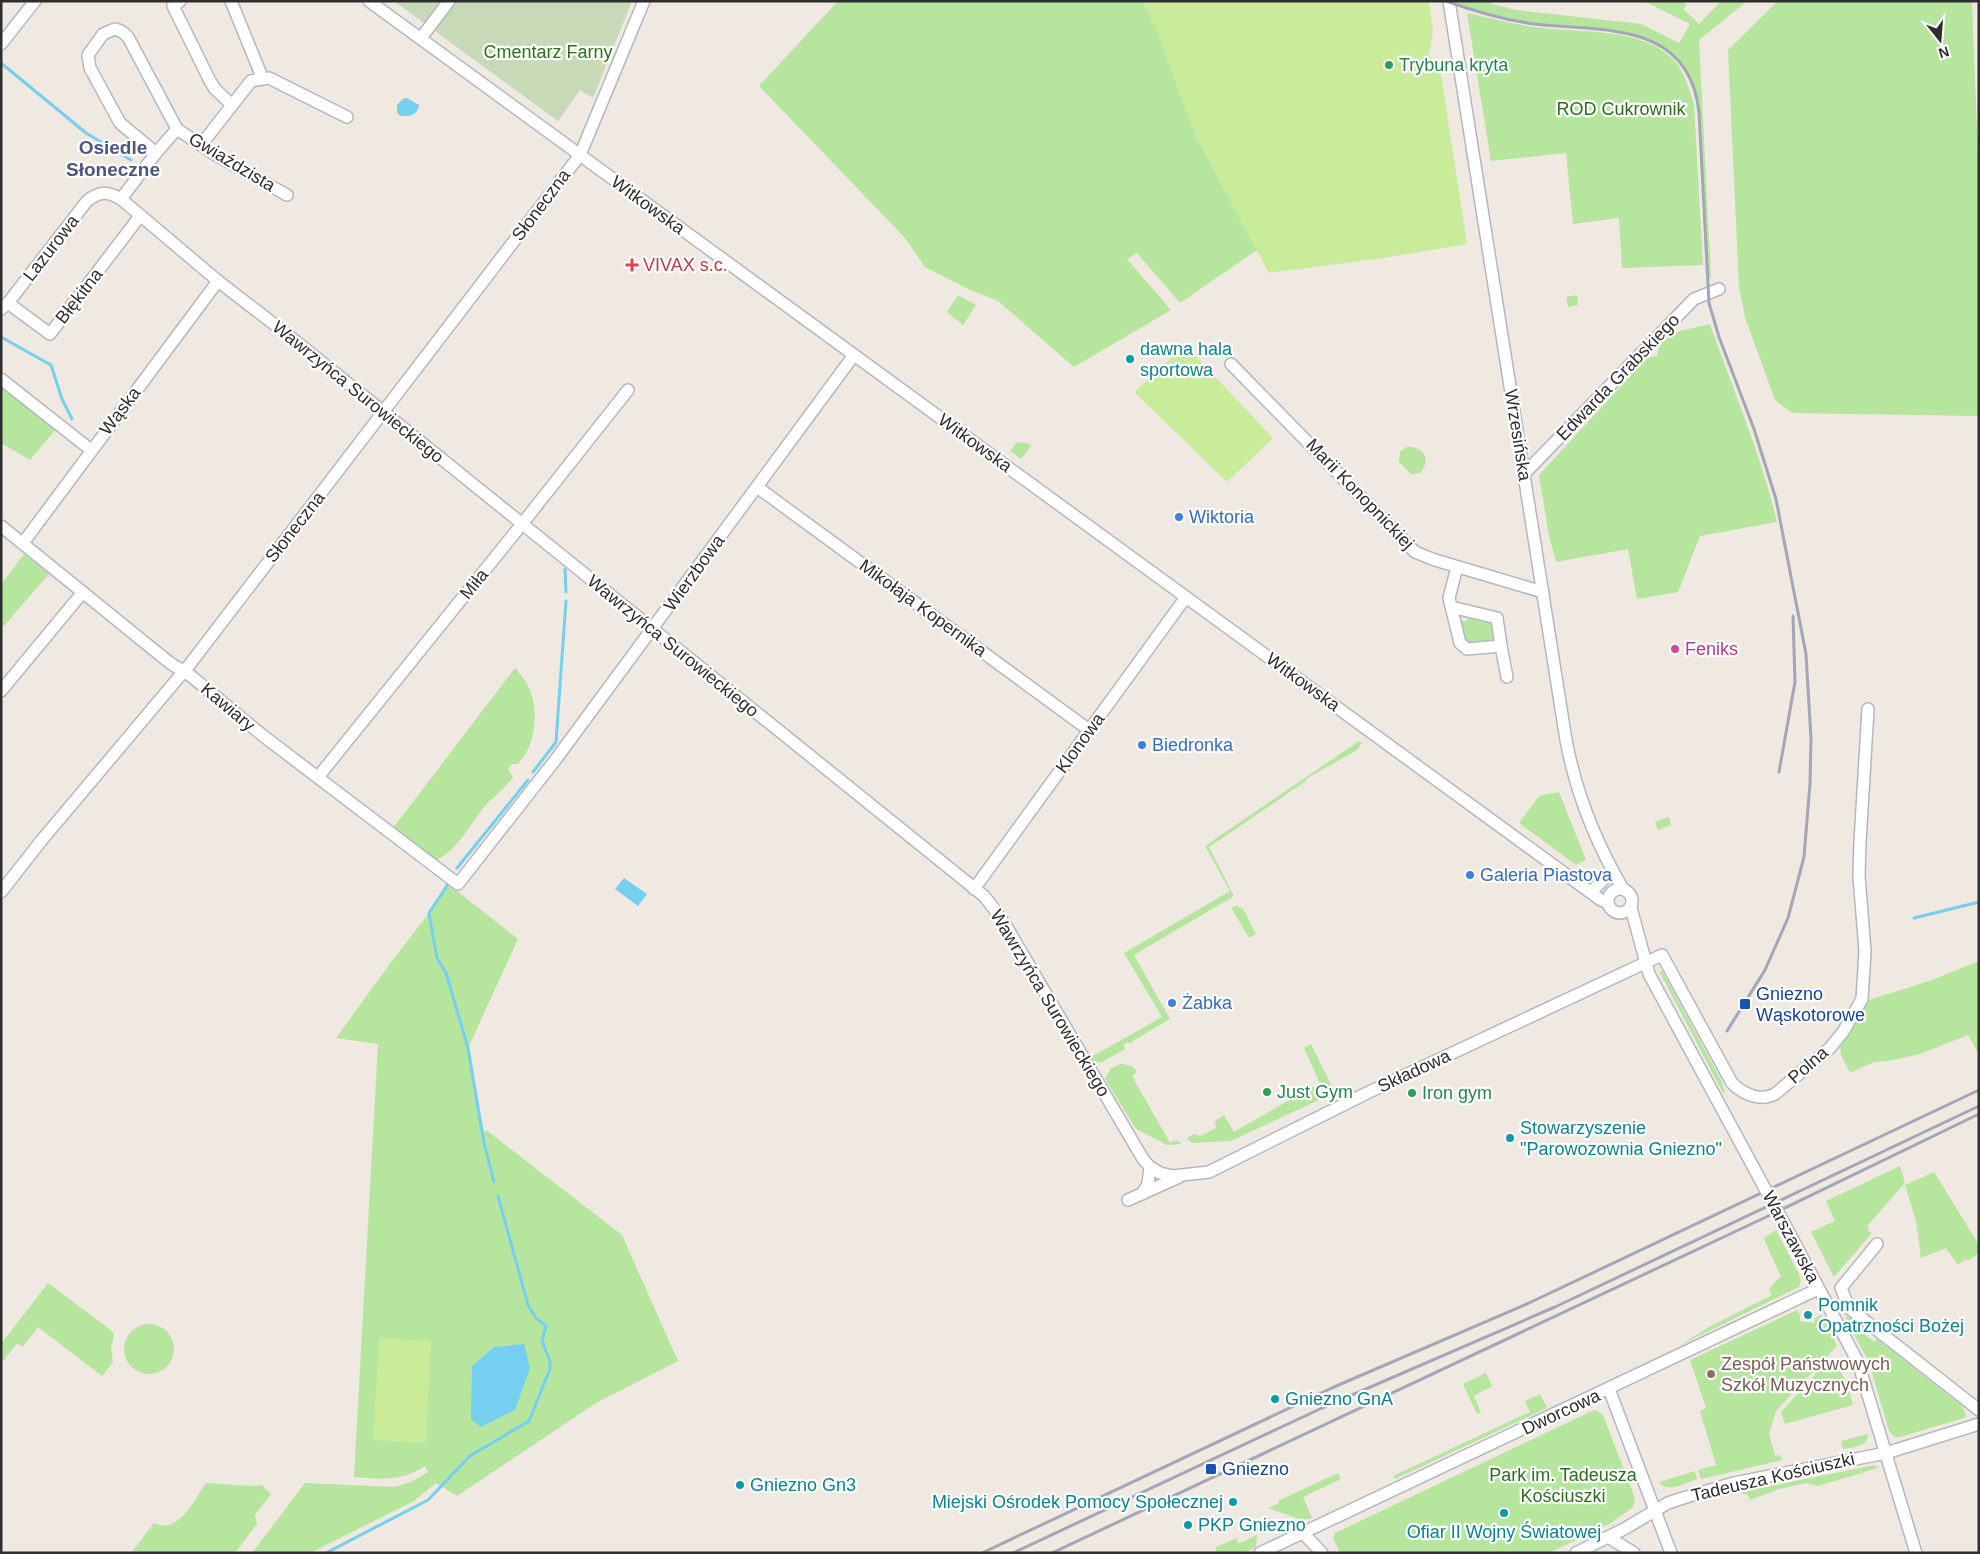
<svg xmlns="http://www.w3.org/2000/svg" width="1980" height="1554" font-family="Helvetica,sans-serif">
<rect width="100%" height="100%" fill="#efe9e1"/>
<g fill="#b6e59e">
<path d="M838,1h305l13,27 39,106 62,116 -77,53 -43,-50 -10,6 44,51 -97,57 -76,-66 -30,-12 -43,-22 -20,-29 -146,-152z"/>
<path d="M1457,1h36l-1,3 24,6 125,14 38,19 11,-19 -46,-23h39l4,4 -4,4 16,15 22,-23h26l-48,39 12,238 -4,2 -10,-179c-21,-78 -81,-68 -146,-75 -32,-4 -63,-10 -93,-21z"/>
<path d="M1778,1h194l7,181v234l-187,-3 -17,-13 -30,-83 -6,-30 -11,-237z"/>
<path d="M1467,13c20,4 40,10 60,13 45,8 108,-1 144,31 14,14 17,30 23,47l9,161 -81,3 -3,-50 -46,6 -7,-71 -75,8z"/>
<path d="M958,295l18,10 -13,20 -16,-13z"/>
<path d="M1577,295l1,10 -10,2 -2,-10z"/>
<path d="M1710,324c23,66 51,130 67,198l-77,14 -22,56 -41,7 -9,-50 -72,13 -7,-26 -10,-61 108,-117 10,-2 2,-10 13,-13z"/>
<path d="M1,384l55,45 -26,31 -29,-17z"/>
<path d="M1017,442l10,1 4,3 -10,13 -11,-8z"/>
<path d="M1406,447c18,-1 26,12 14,26l-9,1 -12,-12 1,-10z"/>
<path d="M24,554l25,20 -48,55v-44z"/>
<path d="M1467,618l26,5 4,19 -28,2 -5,-5 -3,-18h6z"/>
<path d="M515,668c5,6 12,14 15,22 9,24 5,56 -12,74h-6l-4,5 5,8c-8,12 -19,19 -28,29 -15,18 -28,46 -51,55l-41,-33z"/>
<path d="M1359,741l3,2 -5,7 -51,29v2l-97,66 25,49 -100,59 36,64 -39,23 1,3 -4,-3 -5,3 2,4 -23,13 -7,1 -4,-6 71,-40 -38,-64 106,-62 -25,-45z"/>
<path d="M1559,792l27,68 -10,5 -57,-42 20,-27z"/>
<path d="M1669,817l2,8 -13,5 -3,-8z"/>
<path d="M448,884l70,55 -50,109 16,85 2,-3 136,105 56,126 -82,42 -139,93 -21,-13 -22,18 -104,52h-58l53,-70 89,4 17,-5 17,-10 -3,-6c-25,16 -43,13 -71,11l24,-433 -42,-6 56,-77 37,-48z"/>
<path d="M1237,906l6,3 13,25 -7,4 -18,-31z"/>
<path d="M1979,961v94l-11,-20 -48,19 -32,7 -14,1 -24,11 -9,-18 -1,-8 23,-42 6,-5 63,-20z"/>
<path d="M1659,971l4,1 59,110 3,11h-2z"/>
<path d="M1311,1044l22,45 1,4 -8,4 -22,-49z"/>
<path d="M1121,1064c6,0 13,2 16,8l-5,4 38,67 7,-3 4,4 -14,1 -31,-16 -31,-50 6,-11z"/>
<path d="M1312,1087l6,1 5,10 -92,43 -39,2 -5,-5 7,-4 7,2 16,-9 -3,-5 10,-7 10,17z"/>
<path d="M1900,1166l5,17 -37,42v5l4,3 -38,44 -23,-45 24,-11 -9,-20z"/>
<path d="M1934,1172l45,73v8l-11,8 -2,-2 -8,6 -12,-17 -25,10 -5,-37 -11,-36z"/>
<path d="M1776,1230l23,44 2,7 -2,6 -119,58 29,-18 63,-32 -3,-6 12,-13 -11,-23 -6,-15z"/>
<path d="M48,1283l64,48 2,4 -3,14 2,13 -11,14 -64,-49 -15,20 -6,-4 -16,21v-20z"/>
<path d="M1797,1310l3,5v6l14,2 1,-5 6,-3 16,31 -61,65 -7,23 6,22 5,-1 2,5 -81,19 -3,-9 18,-5 -16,-54 6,-3 -16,-48z"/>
<path d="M1849,1315l4,3 -3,4 24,20 3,-3 86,68 3,9 -2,2 -64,19h-5l-6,-6 -20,-69 -24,-44z"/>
<circle cx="149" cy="1349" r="25"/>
<path d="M1831,1357l15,24 7,24 -68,19 -4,-12z"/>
<path d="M1486,1373l6,13 -18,10 7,16 -4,2 -14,-30z"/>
<path d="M1540,1394l7,14 -152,71 -2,-3 137,-64 -5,-11z"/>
<path d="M1596,1410l7,5 32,83 -2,9 -22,16 -62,30h-209l-7,-15 2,-5 257,-122z"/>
<path d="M1868,1434c0,13 -14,13 -25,15l-2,-8z"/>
<path d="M1875,1465l3,3 -60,18 -12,-3 -27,6 -29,11 -2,-5 -8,-2 -22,5 7,-3z"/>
<path d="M1695,1471l2,8c-10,4 -31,15 -38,3z"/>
<path d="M1338,1473l3,6 -38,18 9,21 -10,2 -34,-12 11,-5 -1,-2z"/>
<path d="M206,1483l44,3 12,-1 9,9 -16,21 2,9 -22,29h-104l23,-30c25,12 40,-23 52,-40z"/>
<path d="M1257,1535l-1,12 -12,6h-28v-6l21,-9 1,6z"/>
</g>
<path fill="#c8d9b8" d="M394,1h238l-39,97 -13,-8 -22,31z"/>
<g fill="#c9ec9a">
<path d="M1143,1l286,1 4,29 -4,24 12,19 26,170 -84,14 -114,15 -74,-139 -39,-106z"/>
<path d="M1185,345l88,93 -46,44 -93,-90z"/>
<path d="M379,1338l52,3 -5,102 -53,-3z"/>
</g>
<g fill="#75cff0">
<path d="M407,98l12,7c-2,11 -9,11 -19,11l-3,-4v-7l6,-6z"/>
<path d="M624,878l23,16 -9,12 -23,-17z"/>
<path d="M524,1344l6,24 -15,42 -34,17 -10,-8 1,-53 22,-19z"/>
</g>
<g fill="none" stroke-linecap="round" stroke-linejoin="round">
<g stroke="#75cff0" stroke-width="3">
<path d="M1,63l85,70 45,27"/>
<path d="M1,337l50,28 11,34 10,20"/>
<path d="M565,569l1,23"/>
<path d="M533,772l23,-30 10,-141"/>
<path d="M457,868l71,-88"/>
<path d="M448,884l-19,29 8,45 9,15 22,75 16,95 10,39"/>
<path d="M1914,918l65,-16"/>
<path d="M326,1553l102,-53 42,-44 59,-35 21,-52v-8l-8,-20 4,-15 -10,-8 -8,-13 -30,-109"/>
</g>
<g stroke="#b4b7c1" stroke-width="14">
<g id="minor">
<path d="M180,1l-7,5 37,75 5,8 17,16"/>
<path d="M231,1l29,71 1,6"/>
<path d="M369,1l1232,899 7,3"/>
<path d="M1449,1l117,739c10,53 30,103 57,149"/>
<path d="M421,38l28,-37"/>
<path d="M1,44l34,-43"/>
<path d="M201,145l50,-64 18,-3 78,39"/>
<path d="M156,153l-36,-30 -30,-55 -2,-13 15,-21 12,-5 6,2 7,6 49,92"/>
<path d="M121,199l35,-46 21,-24 37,25 73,41"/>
<path d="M8,303l42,31 90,-118"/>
<path d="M1,309l7,-6 79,-102c13,-10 20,-10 34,-2l97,82 70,54 696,561 11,14 11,16 137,233 7,8 10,6 13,3 36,-4 158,-79 295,-138 70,128c11,11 28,19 43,11l55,-46 13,-16 19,-33 3,-48 -6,-75 1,-34 8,-133"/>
<path d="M1231,364l184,188 20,8 108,32"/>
<path d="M1,379l90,71"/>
<path d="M1524,474l170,-175 25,-10"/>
<path d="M757,487l332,243"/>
<path d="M1,526l169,137 21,13 71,59 196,149 98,-125 298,-404"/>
<path d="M23,543l195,-262"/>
<path d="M1451,607l46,11 4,28 -34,3 -7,-6 -11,-45 8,-31"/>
<path d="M1501,646l6,31"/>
<path d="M1,691l82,-99"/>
<path d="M318,777l204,-253 106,-134"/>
<path d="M1595,888l14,-14"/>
<path d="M974,889l212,-292"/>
<circle cx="1620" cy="901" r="12"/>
<path d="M1,892l40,-51 149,-177 390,-509 64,-154"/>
<path d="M1631,908l18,66 114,211"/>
<path d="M1142,1194l6,-10 2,-17"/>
<path d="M1128,1200l51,-23"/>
<path d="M1785,1225l73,137 58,191"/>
<path d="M1877,1244l-36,44 8,20 130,102"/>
<path d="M1609,1389l62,164"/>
<path d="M1303,1533l19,20"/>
<path d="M1608,1537l26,16"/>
<path d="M1260,1553l558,-264"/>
<path d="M1576,1553l48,-24 44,-26 15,-5 51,-15 152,-30 93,-29"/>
</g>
</g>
<use href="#minor" stroke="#fff" stroke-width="11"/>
<g stroke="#a3a6b8" stroke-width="3">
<path d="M1446,1c28,10 58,19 88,23 68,8 155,-4 165,88l10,191 10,34 35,92 22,70 30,155 5,85 -1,44 -6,74 -16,61 -23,52 -38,61"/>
<path d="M1779,772l16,-90 -2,-66"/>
<path d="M982,1553l352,-166 195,-84 450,-213"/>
<path d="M1013,1553l309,-145 233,-101 424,-201"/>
<path d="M1052,1553l712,-335 215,-104"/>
</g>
<g stroke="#b4b7c1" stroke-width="14" stroke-linecap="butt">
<path id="minor-bridge" d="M1763,1185l22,40"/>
</g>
<use href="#minor-bridge" stroke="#fff" stroke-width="11"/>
</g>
<g fill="#2e9e5b" stroke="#fff" stroke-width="2">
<circle cx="1389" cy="65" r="5"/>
<circle cx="1267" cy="1092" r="5"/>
<circle cx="1412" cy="1093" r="5"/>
</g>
<path fill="#e0444e" stroke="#fff" stroke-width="2" d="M629.5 257.5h5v5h5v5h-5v5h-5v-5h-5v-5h5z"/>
<g fill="#0f9aa8" stroke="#fff" stroke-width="2">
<circle cx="1130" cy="359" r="5"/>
<circle cx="1510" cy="1138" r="5"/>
<circle cx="1808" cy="1315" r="5"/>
<circle cx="1275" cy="1399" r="5"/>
<circle cx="740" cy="1485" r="5"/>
<circle cx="1233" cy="1502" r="5"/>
<circle cx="1504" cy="1513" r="5"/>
<circle cx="1188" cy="1525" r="5"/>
</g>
<g fill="#3f7fe0" stroke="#fff" stroke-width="2">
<circle cx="1179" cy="517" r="5"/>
<circle cx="1142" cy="745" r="5"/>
<circle cx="1470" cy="875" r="5"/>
<circle cx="1172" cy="1003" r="5"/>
</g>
<circle fill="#d1479c" stroke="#fff" stroke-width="2" cx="1675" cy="649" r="5"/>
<g fill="#1a4fb4" stroke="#fff" stroke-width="2">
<rect x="1739" y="998" width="12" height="12" rx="2.5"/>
<rect x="1205" y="1463" width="12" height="12" rx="2.5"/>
</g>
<circle fill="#8d6e63" stroke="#fff" stroke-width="2" cx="1711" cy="1374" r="5"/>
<g text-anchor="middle" stroke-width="4.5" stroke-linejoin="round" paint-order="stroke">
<g font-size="18" fill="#2c6e1b" stroke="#fff">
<text x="548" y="58">Cmentarz Farny</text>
<text x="1621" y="115">ROD Cukrownik</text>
<text x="1563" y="1481">Park im. Tadeusza<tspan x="1563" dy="21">Kościuszki</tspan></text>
</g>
<g font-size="18" fill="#27864d" stroke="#fff" text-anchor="start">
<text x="1399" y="71">Trybuna kryta</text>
<text x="1277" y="1098">Just Gym</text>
<text x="1422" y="1099">Iron gym</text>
</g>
<g font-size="18" fill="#2e2e2e" stroke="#fff">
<text transform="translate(232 162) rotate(31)" y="6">Gwiaździsta</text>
<text transform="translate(541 205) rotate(-53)" y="6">Słoneczna</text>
<text transform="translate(648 205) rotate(36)" y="6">Witkowska</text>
<text transform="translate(51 248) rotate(-52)" y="6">Lazurowa</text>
<text transform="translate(79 296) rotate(-52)" y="6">Błękitna</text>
<text transform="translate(1618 377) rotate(-46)" y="6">Edwarda Grabskiego</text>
<text transform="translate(358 392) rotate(39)" y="6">Wawrzyńca Surowieckiego</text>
<text transform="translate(120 411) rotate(-53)" y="6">Wąska</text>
<text transform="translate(1518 435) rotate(81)" y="6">Wrzesińska</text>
<text transform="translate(975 443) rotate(36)" y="6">Witkowska</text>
<text transform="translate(1360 494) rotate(46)" y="6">Marii Konopnickiej</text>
<text transform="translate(295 527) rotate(-52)" y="6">Słoneczna</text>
<text transform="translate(694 573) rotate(-54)" y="6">Wierzbowa</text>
<text transform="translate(474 584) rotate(-51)" y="6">Miła</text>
<text transform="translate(923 608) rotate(36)" y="6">Mikołaja Kopernika</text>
<text transform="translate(673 646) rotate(39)" y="6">Wawrzyńca Surowieckiego</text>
<text transform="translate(1303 682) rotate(36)" y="6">Witkowska</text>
<text transform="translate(228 707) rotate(40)" y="6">Kawiary</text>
<text transform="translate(1080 743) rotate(-54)" y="6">Klonowa</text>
<text transform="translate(1050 1003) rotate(59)" y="6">Wawrzyńca Surowieckiego</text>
<text transform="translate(1808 1065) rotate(-41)" y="6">Polna</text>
<text transform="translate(1414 1071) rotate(-25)" y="6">Składowa</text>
<text transform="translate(1791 1237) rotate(62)" y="6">Warszawska</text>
<text transform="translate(1561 1412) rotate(-25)" y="6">Dworcowa</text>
<text transform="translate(1773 1477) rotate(-13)" y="6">Tadeusza Kościuszki</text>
</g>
<g font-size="18" fill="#be3a42" stroke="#fff" text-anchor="start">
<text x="643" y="271">VIVAX s.c.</text>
</g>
<g font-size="18" fill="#0d838f" stroke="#fff" text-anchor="start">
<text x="1140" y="355">dawna hala<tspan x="1140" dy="21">sportowa</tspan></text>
<text x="1520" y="1134">Stowarzyszenie<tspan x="1520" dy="21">"Parowozownia Gniezno"</tspan></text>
<text x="1818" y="1311">Pomnik<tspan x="1818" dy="21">Opatrzności Bożej</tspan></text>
<text x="1285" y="1405">Gniezno GnA</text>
<text x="750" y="1491">Gniezno Gn3</text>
<text x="1223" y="1508" text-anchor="end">Miejski Ośrodek Pomocy Społecznej</text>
<text x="1198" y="1531">PKP Gniezno</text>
<text x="1504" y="1538" text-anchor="middle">Ofiar II Wojny Światowej</text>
</g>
<g font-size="18" fill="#366cbe" stroke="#fff" text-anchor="start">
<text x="1189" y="523">Wiktoria</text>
<text x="1152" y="751">Biedronka</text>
<text x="1480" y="881">Galeria Piastova</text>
<text x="1182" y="1009">Żabka</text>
</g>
<g font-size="18" fill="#b23c85" stroke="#fff" text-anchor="start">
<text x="1685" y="655">Feniks</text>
</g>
<g font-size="18" fill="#164399" stroke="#fff" text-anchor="start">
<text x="1756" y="1000">Gniezno<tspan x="1756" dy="21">Wąskotorowe</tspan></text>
<text x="1222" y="1475">Gniezno</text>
</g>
<g font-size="18" fill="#785e54" stroke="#fff" text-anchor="start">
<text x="1721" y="1370">Zespół Państwowych<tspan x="1721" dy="21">Szkół Muzycznych</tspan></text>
</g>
<g font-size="19" font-weight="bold" fill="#4d5680" stroke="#fff">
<text x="113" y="154">Osiedle<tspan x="113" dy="22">Słoneczne</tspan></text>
</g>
</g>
<rect width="1980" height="1554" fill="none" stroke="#2e2e2e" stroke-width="5"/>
<g transform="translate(1940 40) rotate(163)" stroke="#ffffff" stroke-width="4" paint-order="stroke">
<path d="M0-4L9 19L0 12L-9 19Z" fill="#2e2e2e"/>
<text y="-8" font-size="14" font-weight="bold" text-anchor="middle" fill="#2e2e2e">N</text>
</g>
</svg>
